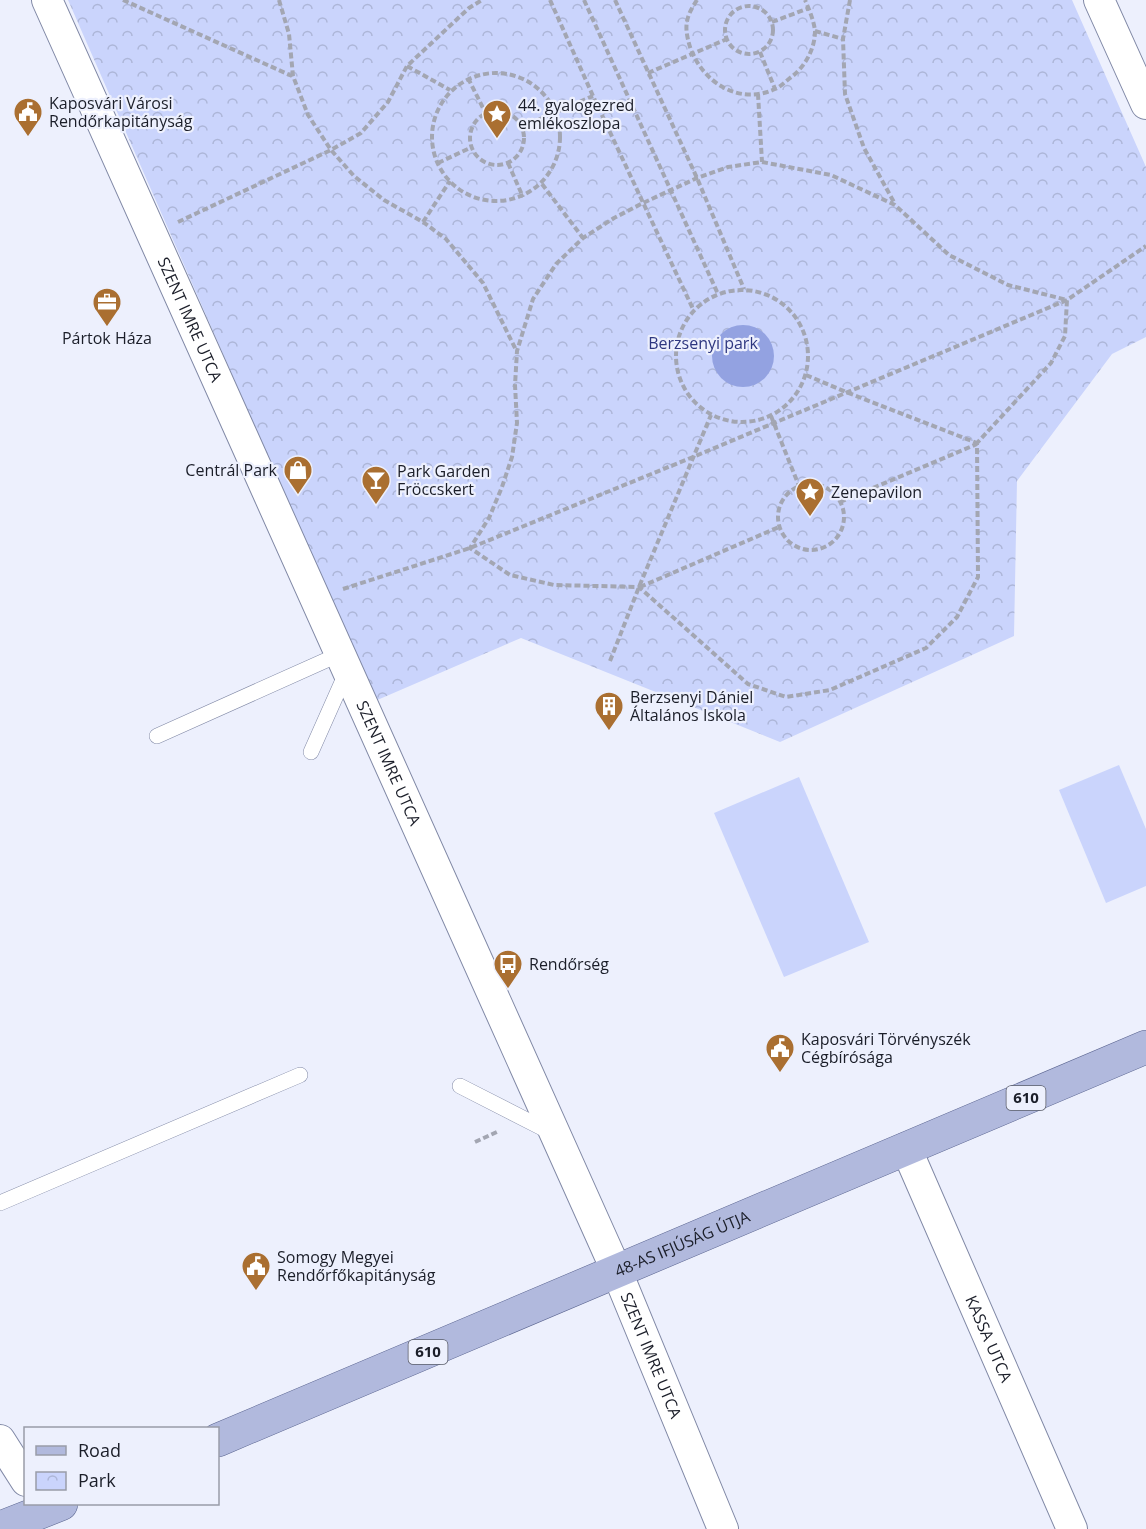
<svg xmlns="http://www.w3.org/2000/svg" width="1146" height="1529" font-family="'Open Sans',sans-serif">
<defs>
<pattern id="park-crowns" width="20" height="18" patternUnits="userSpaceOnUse" patternTransform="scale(1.5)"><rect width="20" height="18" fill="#cad4fc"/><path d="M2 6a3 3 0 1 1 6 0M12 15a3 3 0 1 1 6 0" fill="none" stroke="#adb6d8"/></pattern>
</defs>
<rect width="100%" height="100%" fill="#edf0fd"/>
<path fill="url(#park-crowns)" d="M68,0h1004l74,167v170l-34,17 -95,127 -3,155 -234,106 -259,-104 -146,63z"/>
<g fill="#cad4fc">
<path d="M1119,765l27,64v57l-40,17 -47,-113z"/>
<path d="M799,777l70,165 -85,35 -70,-164z"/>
</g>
<circle fill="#93a2e1" cx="743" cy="356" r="31"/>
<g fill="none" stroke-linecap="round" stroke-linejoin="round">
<g stroke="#8189a6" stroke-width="16">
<g id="lane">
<path d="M157,736l183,-82"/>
<path d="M311,752l36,-81"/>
<path d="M460,1086l92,47"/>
<path d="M0,1203l300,-128"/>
</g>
</g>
<g stroke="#8189a6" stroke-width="32">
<g id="street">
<path id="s1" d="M47,0l570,1272 106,257"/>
<path d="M1099,0l47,104"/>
<path id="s2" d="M906,1148l166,381"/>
<path d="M0,1440l26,41"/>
</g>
</g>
<g stroke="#5b6590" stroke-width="34">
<g id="primary">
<path id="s3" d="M218,1440l928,-393"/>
<path d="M0,1528l61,-24"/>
</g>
</g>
<g stroke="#a3a6b2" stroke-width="4" stroke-dasharray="6 3" stroke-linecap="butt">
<path d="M123,0l169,76"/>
<path d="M279,0l10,34 4,42 15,39 23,35 23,26 30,24 39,22 23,17 37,44 33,67"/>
<path d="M550,0l43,96 100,213"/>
<path d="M584,0l134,294"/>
<path d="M615,0l82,178 47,111"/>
<path d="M697,0c-12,18 -13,27 -7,47 12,35 49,59 85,42 5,-2 10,-7 15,-11 14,-10 25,-28 25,-47 -1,-10 -6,-22 -10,-31"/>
<path d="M850,0l-7,39 2,55 19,54 31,56"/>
<circle cx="749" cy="30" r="24"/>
<path d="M772,22l37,-14"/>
<path d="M815,31l28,8"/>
<path d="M760,52l15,37"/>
<path d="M407,66l43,24"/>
<circle cx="496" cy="137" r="64"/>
<path d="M648,73l79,-34"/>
<path d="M468,78l18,36"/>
<path d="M758,94l4,68"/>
<circle cx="497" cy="138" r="27"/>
<path d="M522,127l71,-31"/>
<path d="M762,162l69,13 64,30 54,50 59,30 59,15 -2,36 -14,27 -74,80 1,134 -21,40 -31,31 -96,42 -44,7 -38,-13 -109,-97 -85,-2 -44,-10 -40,-27 19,-30 13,-31 10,-30 5,-34 -2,-38 2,-34 16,-52 23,-35 27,-26 31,-20 29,-15 54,-25 31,-11z"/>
<path d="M438,163l34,-16"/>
<path d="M508,163l15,34"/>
<path d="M542,184l41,54"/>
<path d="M178,222l153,-72 30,-17 27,-31 19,-36 62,-58 13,-8"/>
<path d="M423,222l27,-41"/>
<circle cx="742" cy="356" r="66"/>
<path d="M806,375l40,17 131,51"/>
<path d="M771,416l28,70"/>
<circle cx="811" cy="517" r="33"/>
<path d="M840,502l137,-58"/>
<path d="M640,587l139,-60"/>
<path d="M343,589l127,-41 223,-91 374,-157 79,-54"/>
<path d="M610,661l29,-74 72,-172"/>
<path d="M475,1142l24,-11"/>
</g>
<use href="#lane" stroke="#fff" stroke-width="15"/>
<use href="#street" stroke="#fff" stroke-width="30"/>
<use href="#primary" stroke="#b1b9dd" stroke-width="33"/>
</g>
<defs>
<g id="civic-pin" transform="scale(1.5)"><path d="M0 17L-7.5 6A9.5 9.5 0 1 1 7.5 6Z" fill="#aa6f31" stroke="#edf0fd"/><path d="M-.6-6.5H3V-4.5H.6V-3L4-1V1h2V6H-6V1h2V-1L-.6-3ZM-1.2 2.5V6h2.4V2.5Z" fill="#fff"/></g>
<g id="sight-pin" transform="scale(1.5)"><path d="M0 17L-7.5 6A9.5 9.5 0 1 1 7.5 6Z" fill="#aa6f31" stroke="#edf0fd"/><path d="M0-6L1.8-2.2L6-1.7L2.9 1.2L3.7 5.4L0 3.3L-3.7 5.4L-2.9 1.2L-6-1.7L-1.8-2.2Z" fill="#fff"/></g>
<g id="office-pin" transform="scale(1.5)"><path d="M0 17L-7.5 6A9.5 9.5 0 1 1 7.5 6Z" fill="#aa6f31" stroke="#edf0fd"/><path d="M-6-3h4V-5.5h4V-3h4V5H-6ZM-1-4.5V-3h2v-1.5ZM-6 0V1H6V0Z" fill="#fff"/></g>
<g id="shop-pin" transform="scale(1.5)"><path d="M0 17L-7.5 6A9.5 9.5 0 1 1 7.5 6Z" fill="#aa6f31" stroke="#edf0fd"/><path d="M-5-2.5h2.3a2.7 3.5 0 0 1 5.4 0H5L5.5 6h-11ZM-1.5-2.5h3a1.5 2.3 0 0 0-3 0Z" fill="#fff"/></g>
<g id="bar-pin" transform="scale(1.5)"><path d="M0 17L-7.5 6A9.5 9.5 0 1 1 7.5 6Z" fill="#aa6f31" stroke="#edf0fd"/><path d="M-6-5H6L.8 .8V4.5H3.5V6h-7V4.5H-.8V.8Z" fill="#fff"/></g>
<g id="building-pin" transform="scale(1.5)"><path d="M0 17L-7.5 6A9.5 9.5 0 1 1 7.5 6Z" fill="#aa6f31" stroke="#edf0fd"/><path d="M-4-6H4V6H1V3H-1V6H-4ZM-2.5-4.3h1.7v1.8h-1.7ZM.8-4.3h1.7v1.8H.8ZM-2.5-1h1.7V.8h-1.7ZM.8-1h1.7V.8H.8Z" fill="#fff"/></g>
<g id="bus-pin" transform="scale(1.5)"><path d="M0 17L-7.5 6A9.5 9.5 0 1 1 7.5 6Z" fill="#aa6f31" stroke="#edf0fd"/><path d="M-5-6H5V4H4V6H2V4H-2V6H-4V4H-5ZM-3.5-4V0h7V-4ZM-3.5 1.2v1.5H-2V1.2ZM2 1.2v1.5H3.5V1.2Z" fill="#fff"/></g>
</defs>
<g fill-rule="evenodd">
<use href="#civic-pin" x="28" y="112"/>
<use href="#sight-pin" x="497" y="114"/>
<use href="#office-pin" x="107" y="302"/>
<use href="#shop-pin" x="298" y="470"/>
<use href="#bar-pin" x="376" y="480"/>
<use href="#sight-pin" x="810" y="492"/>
<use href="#building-pin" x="609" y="706"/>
<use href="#bus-pin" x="508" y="964"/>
<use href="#civic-pin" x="780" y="1048"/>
<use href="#civic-pin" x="256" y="1266"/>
</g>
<g text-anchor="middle" stroke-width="4.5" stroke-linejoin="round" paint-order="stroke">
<g fill="#edf0fd" stroke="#5a5d69" stroke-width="1.5">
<rect x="1006.5" y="1086" width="39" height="24" rx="4.5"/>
<rect x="408.5" y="1340" width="39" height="24" rx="4.5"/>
</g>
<g font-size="15" font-weight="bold" fill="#1b1e29">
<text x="1026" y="1103">610</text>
<text x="428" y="1357">610</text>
</g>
<g font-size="16" fill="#1b1e29" stroke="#edf0fd" text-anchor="start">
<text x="49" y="109">Kaposvári Városi<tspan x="49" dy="18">Rendőrkapitányság</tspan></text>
<text x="518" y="111">44. gyalogezred<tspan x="518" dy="18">emlékoszlopa</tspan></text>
<text x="107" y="344" text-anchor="middle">Pártok Háza</text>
<text x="277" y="476" text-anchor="end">Centrál Park</text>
<text x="397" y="477">Park Garden<tspan x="397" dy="18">Fröccskert</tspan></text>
<text x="831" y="498">Zenepavilon</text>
<text x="630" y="703">Berzsenyi Dániel<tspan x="630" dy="18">Általános Iskola</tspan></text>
<text x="529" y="970">Rendőrség</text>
<text x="801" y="1045">Kaposvári Törvényszék<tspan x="801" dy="18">Cégbírósága</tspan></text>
<text x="277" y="1263">Somogy Megyei<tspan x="277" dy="18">Rendőrfőkapitányság</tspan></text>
</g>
<g font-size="16" fill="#1b1e29" stroke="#edf0fd">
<text dy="6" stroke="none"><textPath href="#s1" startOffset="350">SZENT IMRE UTCA</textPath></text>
<text dy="6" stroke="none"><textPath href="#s1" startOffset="836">SZENT IMRE UTCA</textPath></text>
<text dy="6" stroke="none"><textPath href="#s3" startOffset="504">48-AS IFJÚSÁG ÚTJA</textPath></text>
<text dy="6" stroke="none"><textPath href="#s2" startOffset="208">KASSA UTCA</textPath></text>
<text dy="6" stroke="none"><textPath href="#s1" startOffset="1484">SZENT IMRE UTCA</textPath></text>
</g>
<g font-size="16" fill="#2e3780" stroke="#edf0fd">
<text x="703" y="349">Berzsenyi park</text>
</g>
</g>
<rect x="24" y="1427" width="195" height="78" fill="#edf0fd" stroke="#999ca8" stroke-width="1.5"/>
<rect x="36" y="1446" width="30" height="9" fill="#b1b9dd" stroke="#999ca8" stroke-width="1.5"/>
<text x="78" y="1457" font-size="18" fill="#1b1e29">Road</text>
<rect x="36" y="1472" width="30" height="18" fill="url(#park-crowns)" stroke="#999ca8" stroke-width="1.5"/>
<text x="78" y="1487" font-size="18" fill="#1b1e29">Park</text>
</svg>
